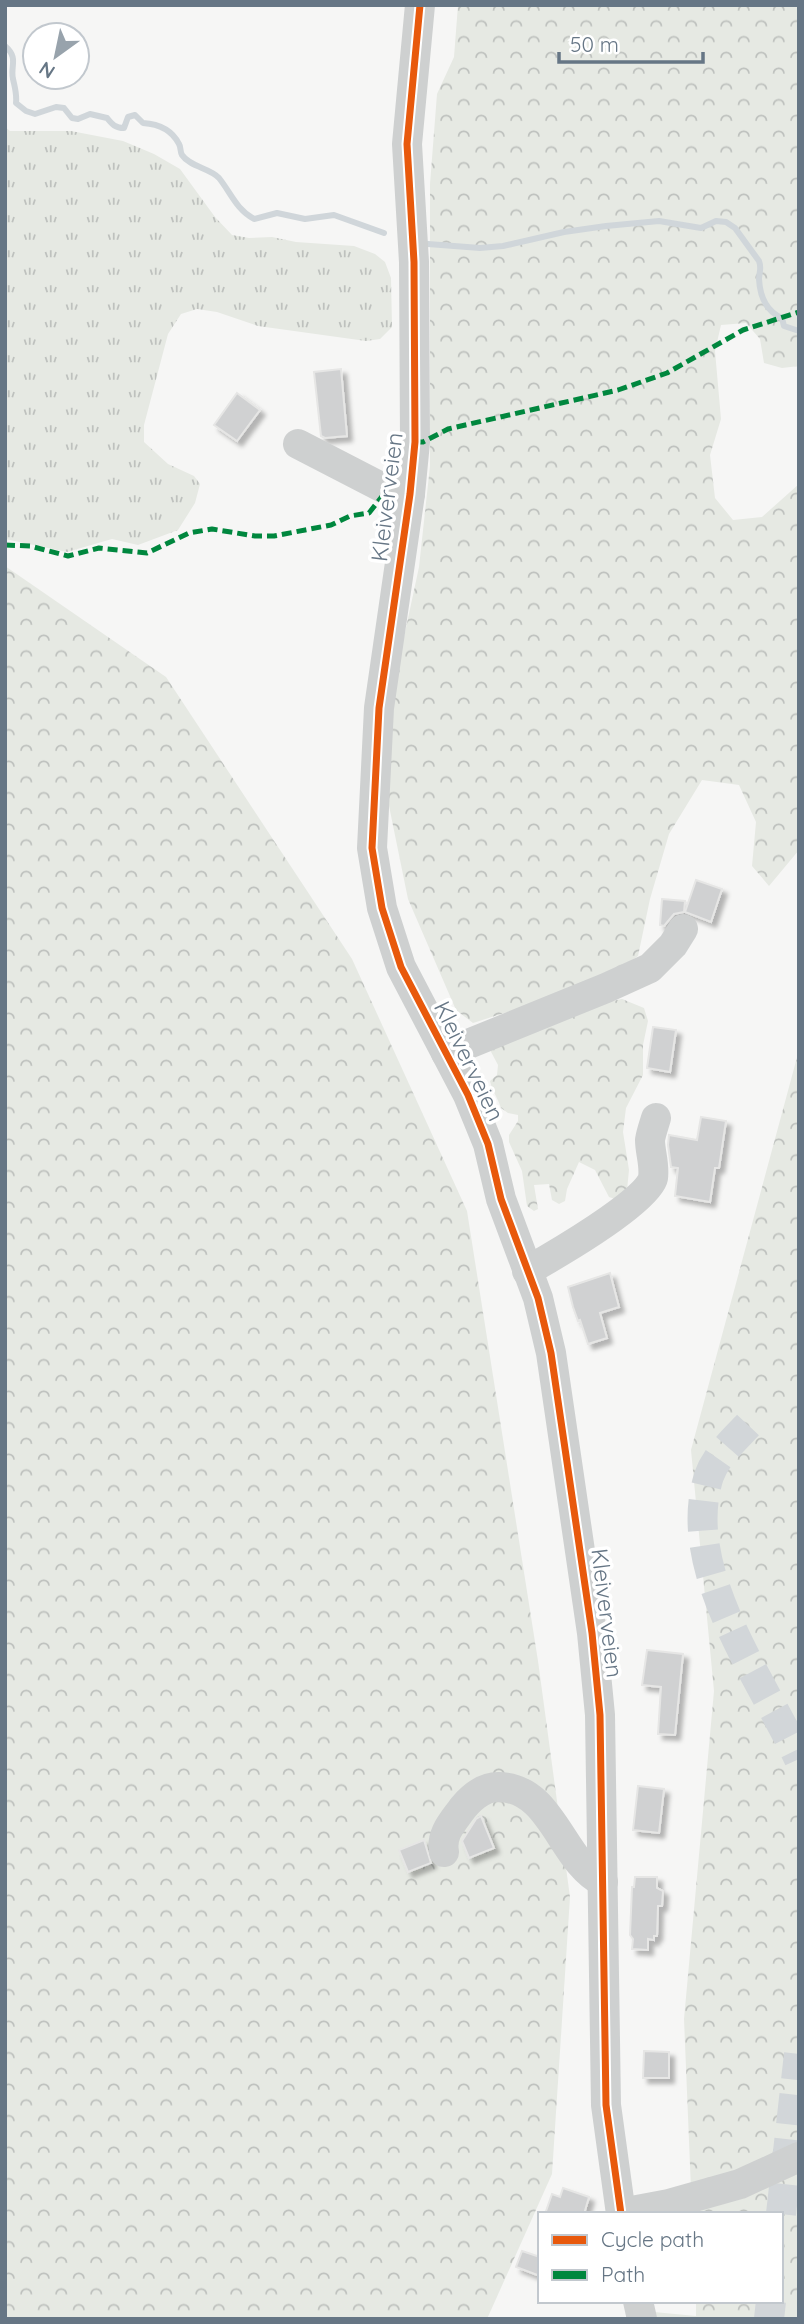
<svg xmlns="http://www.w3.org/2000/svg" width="804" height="2324" font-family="Quicksand,sans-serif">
<defs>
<pattern id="grass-tufts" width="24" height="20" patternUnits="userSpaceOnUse" patternTransform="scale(1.75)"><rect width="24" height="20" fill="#e6e9e3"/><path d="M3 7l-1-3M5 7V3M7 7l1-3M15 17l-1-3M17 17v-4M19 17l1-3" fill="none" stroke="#bec1be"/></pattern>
<pattern id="forest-crowns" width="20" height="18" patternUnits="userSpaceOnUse" patternTransform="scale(1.75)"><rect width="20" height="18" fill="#e6e9e3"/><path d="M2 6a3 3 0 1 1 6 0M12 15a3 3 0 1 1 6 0" fill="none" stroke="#bec1be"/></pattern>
<filter id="shadow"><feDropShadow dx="5" dy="5" stdDeviation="2" flood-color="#0004"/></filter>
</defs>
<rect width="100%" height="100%" fill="#f6f6f5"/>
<path fill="url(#grass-tufts)" d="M5,127l5,4h61l52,10 31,13 26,15 35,48 17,18 17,3 23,-1 24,5 58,4 21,8 10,8 6,16 1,49 -12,12 -14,2 -108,-15 -41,-14 -20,-3 -16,5 -13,20 -24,91v17l24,22 26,12 6,8 -5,19 -17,27 -40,15 -26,-6 -45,13 -62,-13z"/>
<g fill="url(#forest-crowns)">
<path d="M458,5h341v361l-17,2 -18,-5 -4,-24 -14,-16 -25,2 -6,26 6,68 -11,36 5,43 18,22 29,-3 37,-33v366l-30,36 -17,-20 4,-44 -17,-37 -37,-5 -33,54 -19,65 -12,57 -34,25 -131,42 -17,-13 -48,-111 -20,-98 7,-122 24,-112 11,-101v-282l7,-90 17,-37z"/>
<path d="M5,566l161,111 186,282 115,252 71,450 32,236 -18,277 -65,145h-482z"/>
<path d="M622,999l22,9 4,13 -5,24v30l-17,33 -3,24 6,38 -2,20 -9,10 -9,-3 -14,-27 -16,-8 -12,27 -2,12 -6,3 -7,-4 -3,-16 -15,1 4,24 -4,2 -7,-5 -5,-35 -13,-29v-7l9,-14v-6l-10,-2 -7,-5c-3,-10 -9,-17 -11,-27l7,-6 1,-10 -9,-17 89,-40z"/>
<path d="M799,1050v1269h-143l-2,-7 42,4v-15h85v-87h-89l-8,-195 30,-328 -23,-241z"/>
</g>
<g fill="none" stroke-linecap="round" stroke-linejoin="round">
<g stroke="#d0d6da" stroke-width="6">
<path d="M5,46c14,12 5,20 8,33 2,9 4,15 3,24l10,8 9,3 21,-7 8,1 8,10 6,1 12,-5 17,4c5,6 8,10 17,10l4,-11 7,-2 8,8c15,1 29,7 36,21 2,3 1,8 3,11 8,12 28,13 37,23 12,15 17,31 35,41l23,-6 28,6 29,-4 50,18"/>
<path d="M428,244l52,4 23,-2 61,-14 42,-6 53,-5 42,7 15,-7 10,1 9,6 24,33c3,8 0,11 0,18 1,18 7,32 23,39l2,8 15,5"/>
</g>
</g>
<g fill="#d0d1d2" stroke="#e6e6e5" stroke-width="2" filter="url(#shadow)">
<path d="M341,369l6,67 -22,2 -4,-2 -7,-64z"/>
<path d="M237,393l23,17 -23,31 -23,-16z"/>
<path d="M696,880l26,9 -11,33 -26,-10z"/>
<path d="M662,899l23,2 -1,11 -10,2 -10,12 -4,-1z"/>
<path d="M653,1027l23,3 -6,42 -23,-4z"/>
<path d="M701,1117l25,4 -7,47h-4l-5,34 -35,-6 3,-28 -7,-1 -3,-22 1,-10 28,5z"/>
<path d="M610,1273l9,34 -19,6 7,25 -19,6 -8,-24 -2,1 -5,-14 -5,-20z"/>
<path d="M647,1650l36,4 -8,81 -17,-1 3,-47 -19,-2z"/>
<path d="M638,1786l26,3 -5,44 -26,-3z"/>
<path d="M481,1816l13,32 -25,10 -7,-17 14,-22z"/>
<path d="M424,1840l7,23 -23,9 -9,-22z"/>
<path d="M635,1877h22v11l6,3 -1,15h-4l-1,30h-3v4l-6,-1v11l-16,-1 1,-10 -3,-4 2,-48h2z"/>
<path d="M644,2051l25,1v26h-26z"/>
<path d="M563,2188l26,9 -5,17h-39l7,-20 8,3z"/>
<path d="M522,2251l18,6v19l-24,-9z"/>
</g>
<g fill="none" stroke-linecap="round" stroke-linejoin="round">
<g stroke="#d2d6d9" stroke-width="30" stroke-dasharray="30 15" stroke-linecap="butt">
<path d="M748,1425c-14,15 -32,31 -39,51 -30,93 52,201 90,283"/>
<path d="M781,2214l18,-160"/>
<path d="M769,2319l2,-18"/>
</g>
<g stroke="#ced0d0" stroke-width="30">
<path d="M420,5l-13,139 7,118 1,180 -5,52 -31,214 -7,140 10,60 19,59 67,128 20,49 13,55 37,99 13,55 41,280 8,82 6,390 15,109"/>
<path d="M298,444l89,46 23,4"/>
<path d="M446,1053l160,-65 44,-20 23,-23 10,-16"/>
<path d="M527,1271c23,-13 122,-70 126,-93 2,-13 -3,-26 -3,-38 1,-7 4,-15 6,-22"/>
<path d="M444,1852c-3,-16 6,-27 15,-39 9,-13 23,-26 39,-26 55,0 63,75 105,95"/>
<path d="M621,2213l48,-9 71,-20 59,-27"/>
<path d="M638,2301l4,18"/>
</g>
<g stroke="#00873e" stroke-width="5" stroke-dasharray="10 5" stroke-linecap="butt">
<path d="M415,442h8l25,-13 170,-39 49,-17 76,-43 56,-18"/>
<path d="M5,545l25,1 38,10 31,-8 48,5 42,-20 23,-4 43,7h19l57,-11 19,-9 19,-3 18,-23"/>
</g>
<g stroke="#fff" stroke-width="11">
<path id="cycleway" d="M420,5l-13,139 7,118 1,180 -5,52 -31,214 -7,140 10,60 19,59 67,128 20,49 13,55 37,99 13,55 41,280 8,82 6,390 15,109"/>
</g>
<use href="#cycleway" stroke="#e8590c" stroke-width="7"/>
</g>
<g text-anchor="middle" stroke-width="7" stroke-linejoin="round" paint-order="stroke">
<g font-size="23" fill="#667685" stroke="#fff">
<text transform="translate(387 497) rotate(-83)" y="8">Kleiverveien</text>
<text transform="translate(469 1061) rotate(64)" y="8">Kleiverveien</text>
<text transform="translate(607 1613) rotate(83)" y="8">Kleiverveien</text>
</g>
</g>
<rect width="804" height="2324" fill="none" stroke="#667685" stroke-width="14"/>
<rect x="538" y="2212" width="245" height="91" fill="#ffffff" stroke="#c2c8ce" stroke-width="2"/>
<rect x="552" y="2235" width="35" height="10" fill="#e8590c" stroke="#c2c8ce" stroke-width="2"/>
<text x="601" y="2247" font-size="21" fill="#667685">Cycle path</text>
<rect x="552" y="2270" width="35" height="10" fill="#00873e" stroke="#c2c8ce" stroke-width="2"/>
<text x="601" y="2282" font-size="21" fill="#667685">Path</text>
<g transform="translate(56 56) rotate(213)"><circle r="33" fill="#ffffff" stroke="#c2c8ce" stroke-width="2"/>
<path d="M0-5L12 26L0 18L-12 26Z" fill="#98a3ac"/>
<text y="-10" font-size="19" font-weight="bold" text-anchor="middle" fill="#667685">N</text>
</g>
<path d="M559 52v10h144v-10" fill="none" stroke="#667685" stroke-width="3.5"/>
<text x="570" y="52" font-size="21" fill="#667685" stroke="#ffffff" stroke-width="5" paint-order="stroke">50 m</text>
</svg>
